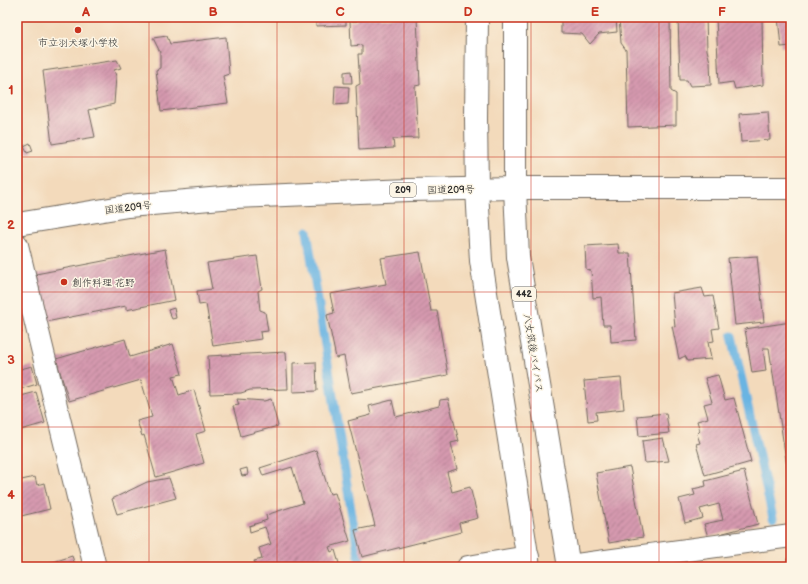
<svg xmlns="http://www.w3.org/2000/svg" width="808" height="584" font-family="'Balsamiq Sans','Klee One',sans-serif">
<defs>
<pattern id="building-hatch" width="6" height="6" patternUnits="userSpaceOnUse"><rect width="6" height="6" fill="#d599af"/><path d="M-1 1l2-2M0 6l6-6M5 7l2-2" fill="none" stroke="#ad7d8f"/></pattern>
</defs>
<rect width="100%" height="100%" fill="#fcf5e5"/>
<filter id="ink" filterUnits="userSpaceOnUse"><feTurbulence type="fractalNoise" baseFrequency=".025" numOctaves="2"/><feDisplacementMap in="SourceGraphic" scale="8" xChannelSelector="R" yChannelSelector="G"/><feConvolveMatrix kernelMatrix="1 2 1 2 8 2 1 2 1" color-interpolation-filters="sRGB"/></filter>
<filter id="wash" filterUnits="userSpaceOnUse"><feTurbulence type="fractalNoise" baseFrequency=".012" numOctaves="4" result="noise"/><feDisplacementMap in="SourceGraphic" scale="16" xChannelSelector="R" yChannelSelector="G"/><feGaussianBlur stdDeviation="0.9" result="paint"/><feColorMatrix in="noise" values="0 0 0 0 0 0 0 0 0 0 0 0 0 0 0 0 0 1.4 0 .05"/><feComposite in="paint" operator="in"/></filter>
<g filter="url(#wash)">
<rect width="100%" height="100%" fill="#f3dabb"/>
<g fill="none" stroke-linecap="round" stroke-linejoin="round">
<g stroke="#69b4e2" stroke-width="9">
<path d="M307,231l45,285 9,51"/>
<path d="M732,336l41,182"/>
</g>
</g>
<g id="blocks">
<g fill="url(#building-hatch)">
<path d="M316,17h30v8l-30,1z"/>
<path d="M356,17h61l3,68 -5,1 3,52 -25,1 1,9 -35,2 -3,-64 4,-2 -2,-30h4v-9l-11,1 -1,-25h7z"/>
<path d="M561,17h55l1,15 -18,2 -9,10 -8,-10 -21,-1z"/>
<path d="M619,17h51l1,74 5,3v31l-48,2 -2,-77 -5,-7z"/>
<path d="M678,17h28l1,33 3,12 1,23 -21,1 -3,-6h-7z"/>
<path d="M716,17h46l1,68 -28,4 -2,-7 -14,2z"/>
<path d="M778,17h13v29l-10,1z"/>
<path d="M167,36l3,8 56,-7 3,37 -6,2 5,27 -67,8 -5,-41 4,-2v-16l-7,-14z"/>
<path d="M117,60l4,8 -7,2 2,6 -2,28 -25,6 6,27 -43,7 -9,-73z"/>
<path d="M351,71l1,12h-8v-11z"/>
<path d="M335,86l14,1 -1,17 -14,1z"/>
<path d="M768,112l2,28 -29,2 -2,-28z"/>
<path d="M17,117l5,19 -5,2z"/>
<path d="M30,143l3,8 -6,2 -3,-7z"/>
<path d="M618,244l1,9h11l6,87 -25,2 -1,-17h-7l-2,-28 -8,1 -2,-27 -5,-2 -1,-23z"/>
<path d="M165,249l10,51 -49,10v-4l-80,16 -10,-48z"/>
<path d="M420,252l11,59h6l11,64 -97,18 -7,-37 -8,2 -9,-43 7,-2 -4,-19 56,-10 -5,-26z"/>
<path d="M257,256l5,33 -4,2 2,19 5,2 3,19 -8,1 1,7 -48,7 -7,-42 -7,1 -2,-14 15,-2 -5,-26z"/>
<path d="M757,256l7,66 -29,3 -7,-67z"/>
<path d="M702,288l3,9 8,-1 6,32 -7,1 2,12 -6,1 3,17 -23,2 -3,-5 -6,3 -7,-33 3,1 -3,-34z"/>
<path d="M174,308l2,10 -4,1 -4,-9z"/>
<path d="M17,320l5,13 -5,2z"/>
<path d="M791,322v158h-2l-20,-132h-6l3,23 -14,2 -7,-44z"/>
<path d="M125,339l5,18 43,-13 9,30 -9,2 6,19 15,-5 12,41 -10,3 8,29 -48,14 -12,-42 -2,1 -5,-15 15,-4 -11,-37 -72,21 -13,-42z"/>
<path d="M286,352l2,37 -38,1 -9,3 -31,1 -2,-38z"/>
<path d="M316,362l1,29 -24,1v-29z"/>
<path d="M32,366l5,18 -20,6v-20z"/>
<path d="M718,375l7,25 9,-2 17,64 -46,13 -9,-31 4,-1 -3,-9 3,-3 -3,-10 11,-3 -4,-14 8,-2 -7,-24z"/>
<path d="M621,378l3,31 -28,3 1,8 -9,1 -4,-40z"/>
<path d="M36,392l9,31 -28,8v-34z"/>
<path d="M237,399l27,2 7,-2 7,27 -37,10 -8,-30 6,-1z"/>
<path d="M448,399l11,42 -8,2 6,26 -10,3 5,20 18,-5 8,31 -19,5 2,9 -99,25 -7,-27 20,-4 -27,-105 23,-6 -2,-9 23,-6 4,17 43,-11 1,-6z"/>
<path d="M666,413l3,20 -30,3 -2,-20z"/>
<path d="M663,438l6,23 -24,2 -3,-22z"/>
<path d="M316,450l14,44 5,-1 15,48 -21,6 2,5 4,-2 5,17h-84l-2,-6 8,-2 -3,-11 12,-4 -6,-17 -15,5 -1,-6 18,-6 -1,-5 37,-12 -11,-36 -29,9 -3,-8z"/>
<path d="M630,467l13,70 -34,6 -13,-70z"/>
<path d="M247,468l1,7 -6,1 -2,-6z"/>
<path d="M744,471l14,53 -50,13 -4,-13 19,-4 -4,-16 -19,5 3,9 -18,5 -6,-24 16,-4 -2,-6 13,-3 -1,-5z"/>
<path d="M35,477l2,8 7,-2 6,26 -33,8v-36z"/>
<path d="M169,478l7,20 -59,16 -5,-15 35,-17z"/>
<path d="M72,556l4,11h-38z"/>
<rect x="787" y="559" width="4" height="8"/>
</g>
</g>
</g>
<g filter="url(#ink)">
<use href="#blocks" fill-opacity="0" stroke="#71685d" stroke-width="1"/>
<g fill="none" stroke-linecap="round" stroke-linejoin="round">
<g stroke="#71685d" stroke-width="24">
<g id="minor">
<path d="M17,245l78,322"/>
<path d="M569,566l222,-30"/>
<path d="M468,567l60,-10"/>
</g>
</g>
<g stroke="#71685d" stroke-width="24">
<g id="highway">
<path d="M477,17l-1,102 1,70 4,72 48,306"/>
<path d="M515,17v171l3,69 24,146 27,164"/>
<path d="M17,224l111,-18 106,-9 175,-7 106,-2h276"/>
</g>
</g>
<use href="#minor" stroke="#fff" stroke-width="22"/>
<use href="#highway" stroke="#fff" stroke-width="22"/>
</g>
</g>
<path fill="none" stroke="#c8321e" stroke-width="1" stroke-opacity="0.55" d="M149,17v550M277,17v550M404,17v550M531,17v550M659,17v550M17,157h774M17,292h774M17,427h774"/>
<g fill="#c8321e" stroke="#fcf5e5" stroke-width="1.5">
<circle cx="78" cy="30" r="4"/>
<circle cx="64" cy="282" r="4"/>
</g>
<g text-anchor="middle" stroke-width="3" stroke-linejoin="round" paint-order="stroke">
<g fill="#fcf5e5" stroke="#6a6863" stroke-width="1">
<rect x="390" y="183" width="26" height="14" rx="3"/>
<rect x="512" y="287" width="24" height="14" rx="3"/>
</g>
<g font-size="9" font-weight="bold" fill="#2b2b2b">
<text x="403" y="193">209</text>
<text x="524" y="297">442</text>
</g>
<g font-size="10" fill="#2b2b2b" stroke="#fcf5e5">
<text x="78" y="46">市立羽犬塚小学校</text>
<text x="72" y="286" text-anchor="start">創作料理 花野</text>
</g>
<g font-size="10" fill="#2b2b2b" stroke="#fcf5e5">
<text transform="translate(451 189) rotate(-1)" y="4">国道209号</text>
<text transform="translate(128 207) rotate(-7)" y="4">国道209号</text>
<text transform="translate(534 353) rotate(81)" y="4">八女筑後バイパス</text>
</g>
</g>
<rect width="808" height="584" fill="none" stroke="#fcf5e5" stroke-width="44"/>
<rect x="22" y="22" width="764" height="540" fill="none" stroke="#c8321e" stroke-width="1.5"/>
<g font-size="13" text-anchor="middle" font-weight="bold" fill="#c8321e">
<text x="86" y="16">A</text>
<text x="213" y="16">B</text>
<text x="340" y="16">C</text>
<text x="468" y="16">D</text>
<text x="595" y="16">E</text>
<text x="722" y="16">F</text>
<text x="11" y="94">1</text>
<text x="11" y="229">2</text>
<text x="11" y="364">3</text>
<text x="11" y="499">4</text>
</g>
</svg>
